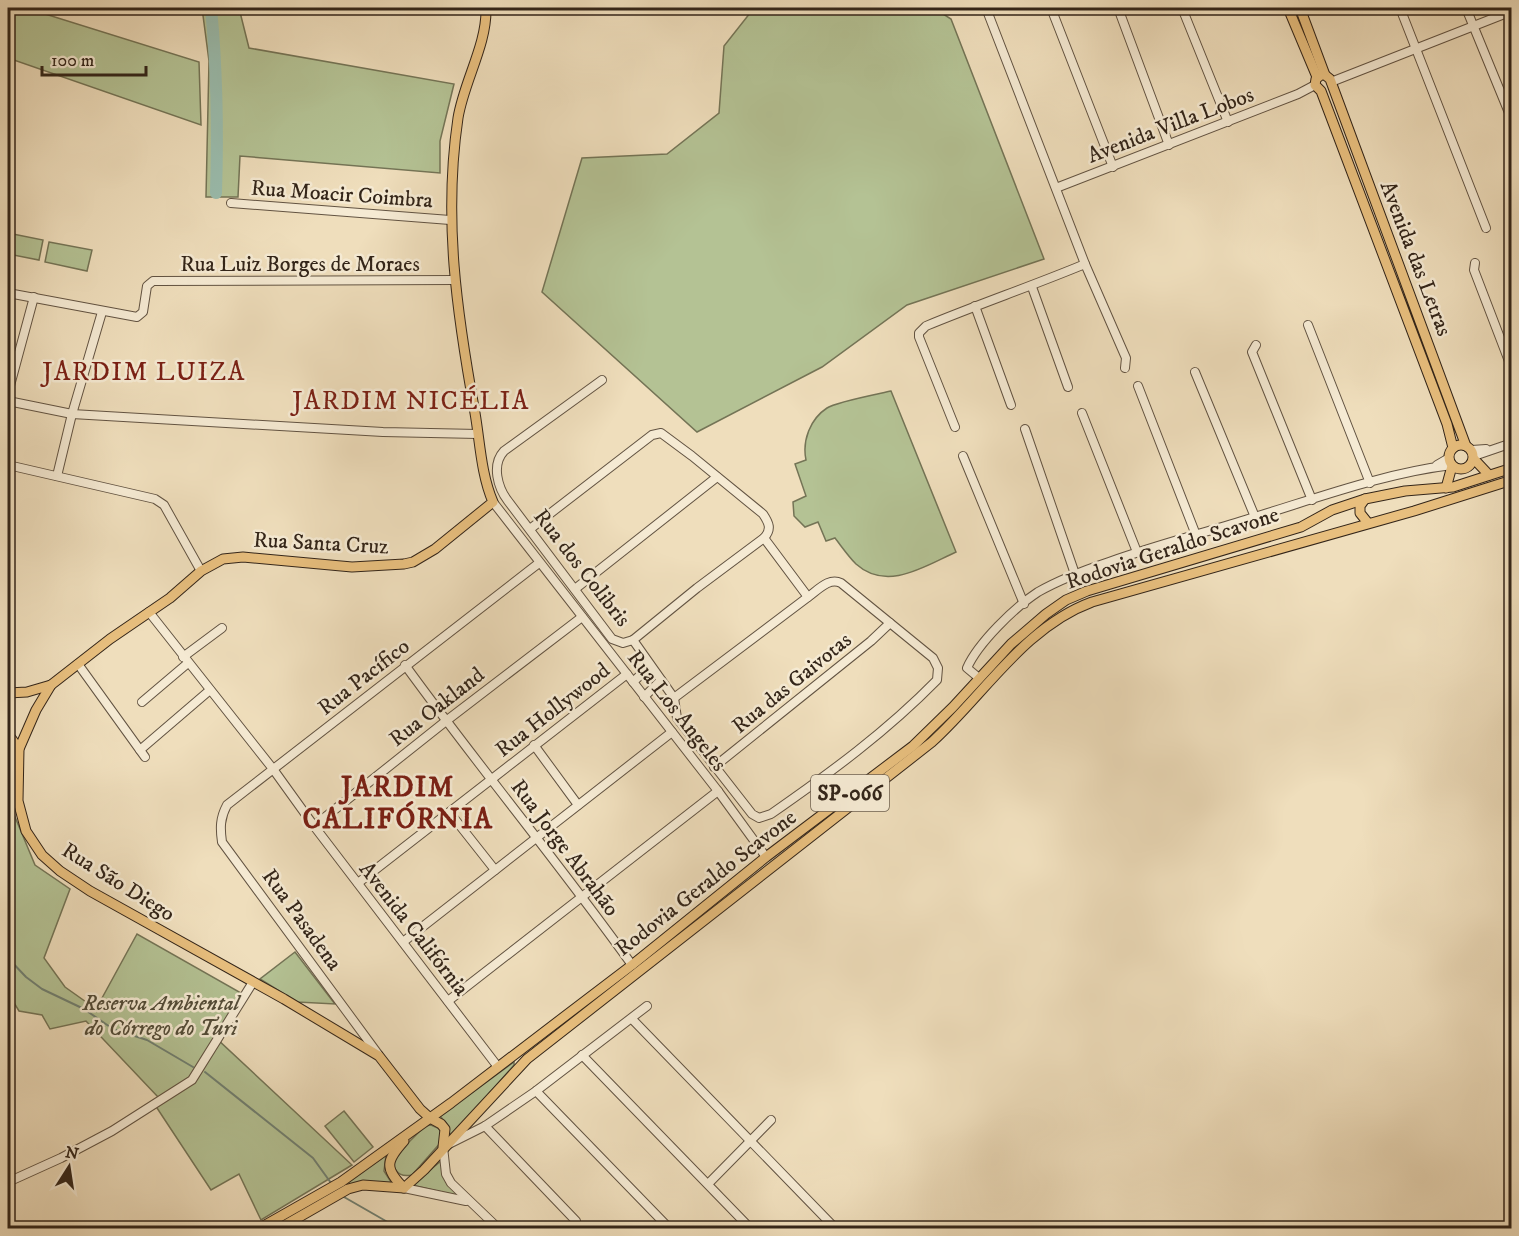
<svg xmlns="http://www.w3.org/2000/svg" width="1519" height="1236" font-family="'IM FELL DW Pica',serif">
<rect width="100%" height="100%" fill="#efdebc"/>
<filter id="stains"><feTurbulence type="fractalNoise" baseFrequency=".00333" numOctaves="4"/><feColorMatrix values="0 0 0 0 .2 0 0 0 0 .09 0 0 0 0 .02 0 0 0 .5 -.17"/></filter>
<radialGradient id="worn" r=".72"><stop offset=".6" stop-color="#630" stop-opacity="0"/><stop offset="1" stop-color="#630" stop-opacity=".3"/></radialGradient>
<g fill="#b4c294" stroke="#747456" stroke-width="1.5">
<path d="M8,8h18l173,54 2,63 -193,-67z"/>
<path d="M202,8h37l10,40 205,36 -14,57v32l-200,-17 -2,41h-32l3,-136z"/>
<path d="M754,8h180l17,11 93,240 -137,46 -85,62 -125,65 -155,-140 40,-134 85,-4 52,-41 5,-67z"/>
<path d="M8,233l35,7 -4,20 -31,-6z"/>
<path d="M49,242l43,8 -5,21 -42,-9z"/>
<path d="M891,391l65,161c-31,14 -69,40 -100,12 -8,-8 -14,-17 -21,-26l-9,3 -8,-19 -13,5 -11,-11 -1,-14 13,-6 -11,-32 11,-4c-4,-19 4,-41 21,-52 9,-6 51,-14 64,-17z"/>
<path d="M8,800l27,65 35,24 -26,69 21,29 31,22 41,-75 104,59 -26,44 137,128 -91,55 -22,-46 -28,16 -54,-82 1,-11 -72,-76 -36,8 -8,-14 -23,-4 -11,-18z"/>
<path d="M295,952l40,52 -38,-2 -37,-23z"/>
<path d="M514,1062v3l-63,72 -5,-14 -6,-7z"/>
<path d="M344,1111l29,36 -19,15 -29,-36z"/>
<path d="M431,1125l9,4 2,12 -30,34c-10,2 -15,-1 -19,-10l2,-9 30,-30z"/>
<path d="M386,1155l-2,16 9,14 -49,2 -8,4z"/>
<path d="M441,1161l5,21 12,14 -46,-11z"/>
</g>
<g fill="none" stroke-linecap="round" stroke-linejoin="round">
<g stroke="#718072" stroke-width="2">
<path d="M8,958l18,19 16,12 42,20 29,20 34,11 46,27"/>
<path d="M205,1072l108,86 18,25"/>
<path d="M344,1197l54,31"/>
</g>
<path stroke="#9abcad" stroke-width="12" d="M211,8c6,62 7,122 5,185"/>
<g stroke="#625342" stroke-width="10">
<g id="minor">
<path d="M986,8l99,256 41,94 -1,10"/>
<path d="M1051,8l62,159"/>
<path d="M1118,8l51,137"/>
<path d="M1182,8l46,114"/>
<path d="M1400,8l86,220"/>
<path d="M1466,8l46,112"/>
<path d="M1331,82l181,-71"/>
<path d="M1056,188l242,-94 17,-9"/>
<path d="M231,203l219,17"/>
<path d="M1475,263l-1,7 38,99"/>
<path d="M1032,287l36,100"/>
<path d="M8,293l129,24 6,-5 4,-26 6,-5 302,-1"/>
<path d="M975,306l36,99"/>
<path d="M1308,325l62,158"/>
<path d="M1256,345l-4,7 60,148"/>
<path d="M1195,372l60,145"/>
<path d="M1138,386l58,149"/>
<path d="M8,393l26,-96"/>
<path d="M8,401l64,13 311,18 95,2"/>
<path d="M1082,413l55,139"/>
<path d="M955,427l-36,-90v-4l7,-7c53,-22 106,-40 159,-62"/>
<path d="M1025,429l50,145"/>
<path d="M1472,450l14,-1"/>
<path d="M963,456l61,148"/>
<path d="M1474,456l38,-13"/>
<path d="M8,465l147,34 9,6 37,66"/>
<path d="M1437,465l12,-7"/>
<path d="M57,476l15,-62 30,-102"/>
<path d="M493,502l225,289 48,66"/>
<path d="M530,529l122,-94 9,-2 31,23 71,58c6,9 9,15 1,24l44,59c10,-7 21,-20 33,-14l92,75 5,10 -1,12c-51,52 -107,93 -166,134l-12,4 -7,-4 -75,-96 -3,-20 -41,-58 -10,3 -11,-4 -104,-138c-10,-13 -17,-36 -4,-50l98,-71"/>
<path d="M575,589l142,-112"/>
<path d="M149,612l124,157 41,57 184,241"/>
<path d="M633,640l64,-52 67,-50"/>
<path d="M183,657l39,-29"/>
<path d="M78,664l67,93"/>
<path d="M405,665c74,102 154,198 227,300"/>
<path d="M979,678l-12,-10c11,-25 48,-61 71,-76 23,-13 47,-22 71,-30 45,-16 91,-28 136,-42 67,-20 138,-47 207,-55"/>
<path d="M633,682l17,-16"/>
<path d="M644,697l17,-17"/>
<path d="M674,698l134,-101"/>
<path d="M142,702l46,-39"/>
<path d="M534,745l44,60"/>
<path d="M140,750l70,-60"/>
<path d="M714,767l157,-126 19,-18"/>
<path d="M450,813l45,57"/>
<path d="M314,826l132,-105 136,-104"/>
<path d="M358,883l269,-209"/>
<path d="M403,942l269,-210"/>
<path d="M448,1001l270,-210"/>
<path d="M632,1019l203,209"/>
<path d="M378,1054l-156,-212c-2,-14 -2,-24 5,-37l312,-242"/>
<path d="M582,1055l168,173"/>
<path d="M536,1091l133,137"/>
<path d="M485,1126l91,95 1,7"/>
<path d="M8,1182l53,-24 51,-27 80,-51 61,-98"/>
<path d="M708,1184l63,-64"/>
<path d="M404,1188l62,13"/>
<path d="M498,1228l-47,-45 -5,-9 -3,-27 42,-21 51,-35 111,-85"/>
</g>
</g>
<g stroke="#332519" stroke-width="11">
<g id="major">
<path d="M1288,8l29,69"/>
<path d="M1300,8l25,67"/>
<circle cx="1461" cy="457" r="12"/>
<path d="M1453,448l-6,-24 -126,-333 -6,-6 1,-6 5,-4h4l5,4 136,367"/>
<path d="M1474,459l15,16"/>
<path d="M1446,488l6,-22"/>
<path d="M1365,499l-5,7v7l8,10"/>
<path d="M8,693l19,-1 24,-7"/>
<path d="M8,734l11,15"/>
<path d="M443,1147l2,-18 -4,-5 -11,-6 -10,-9 -41,-53 -95,-57 -194,-108 -30,-20 -18,-16 -16,-24 -8,-30 1,-52 17,-39 15,-25 59,-46 60,-41 31,-27 22,-12 20,-2 109,10 52,-3 9,-2 22,-13 58,-47c-12,-28 -13,-60 -18,-89 -18,-99 -32,-194 -17,-295 6,-37 29,-73 28,-110"/>
<path d="M404,1188c-20,-20 -18,-27 0,-47"/>
<path d="M260,1228l81,-46 110,-79 181,-138 134,-108 147,-111 40,-39 58,-63 35,-30 20,-14 21,-9 214,-64 31,-17 33,-11 40,-8 48,-4 59,-19"/>
<path d="M280,1228l68,-39 15,-4 41,3 20,-18 103,-111 405,-317c52,-47 92,-115 160,-140l322,-91 98,-31"/>
</g>
</g>
<use href="#minor" stroke="#f5ead3" stroke-width="8"/>
<use href="#major" stroke="#e8bf7e" stroke-width="9"/>
</g>
<g text-anchor="middle" stroke-width="5" stroke-linejoin="round" paint-order="stroke">
<rect fill="#f5ead3" stroke="#6d6051" stroke-width="1.5" x="811" y="775" width="78" height="36" rx="4.5"/>
<g font-size="21" font-weight="bold" fill="#332519">
<text x="850" y="800">SP-066</text>
</g>
<g font-size="22" fill="#332519" stroke="#f5ead3">
<text transform="translate(1170 124) rotate(-21)" y="8">Avenida Villa Lobos</text>
<text transform="translate(342 193) rotate(4)" y="8">Rua Moacir Coimbra</text>
<text transform="translate(1417 258) rotate(69)" y="8">Avenida das Letras</text>
<text x="300" y="271">Rua Luiz Borges de Moraes</text>
<text transform="translate(321 542) rotate(3)" y="8">Rua Santa Cruz</text>
<text transform="translate(1172 547) rotate(-18)" y="8">Rodovia Geraldo Scavone</text>
<text transform="translate(583 567) rotate(52)" y="8">Rua dos Colibris</text>
<text transform="translate(363 676) rotate(-38)" y="8">Rua Pacífico</text>
<text transform="translate(791 682) rotate(-39)" y="8">Rua das Gaivotas</text>
<text transform="translate(436 706) rotate(-38)" y="8">Rua Oakland</text>
<text transform="translate(552 709) rotate(-38)" y="8">Rua Hollywood</text>
<text transform="translate(678 710) rotate(52)" y="8">Rua Los Angeles</text>
<text transform="translate(566 847) rotate(53)" y="8">Rua Jorge Abrahão</text>
<text transform="translate(119 881) rotate(32)" y="8">Rua São Diego</text>
<text transform="translate(705 882) rotate(-38)" y="8">Rodovia Geraldo Scavone</text>
<text transform="translate(303 919) rotate(54)" y="8">Rua Pasadena</text>
<text transform="translate(415 928) rotate(52)" y="8">Avenida Califórnia</text>
</g>
<g font-size="22" font-style="italic" fill="#534c38" stroke="#f5ead3">
<text x="161" y="1010">Reserva Ambiental<tspan x="161" dy="25">do Córrego do Turi</tspan></text>
</g>
<g font-size="26" letter-spacing="1.5" fill="#7a1f14" stroke="#f5ead3">
<text x="144" y="380">JARDIM LUIZA</text>
<text x="411" y="409">JARDIM NICÉLIA</text>
</g>
<g font-size="28" font-weight="bold" letter-spacing="1.5" fill="#7a1f14" stroke="#f5ead3">
<text x="398" y="796">JARDIM<tspan x="398" dy="32">CALIFÓRNIA</tspan></text>
</g>
</g>
<rect width="1519" height="1236" fill="none" stroke="#efdebc" stroke-width="30"/>
<rect x="9" y="9" width="1501" height="1218" fill="none" stroke="#332519" stroke-width="3"/>
<rect x="15" y="15" width="1489" height="1206" fill="none" stroke="#332519" stroke-width="1.5"/>
<g transform="translate(69 1167) rotate(12)" stroke="#f5ead3" stroke-width="4.5" paint-order="stroke">
<path d="M0-4.5L10 22L0 15L-10 22Z" fill="#332519"/>
<text y="-9" font-size="16" font-weight="bold" text-anchor="middle" fill="#332519">N</text>
</g>
<path d="M42 66v9h104v-9" fill="none" stroke="#332519" stroke-width="3"/>
<text x="51" y="66" font-size="18" fill="#332519" stroke="#f5ead3" stroke-width="4.5" paint-order="stroke">100 m</text>
<rect width="100%" height="100%" filter="url(#stains)"/>
<rect width="100%" height="100%" fill="url(#worn)"/>
</svg>
